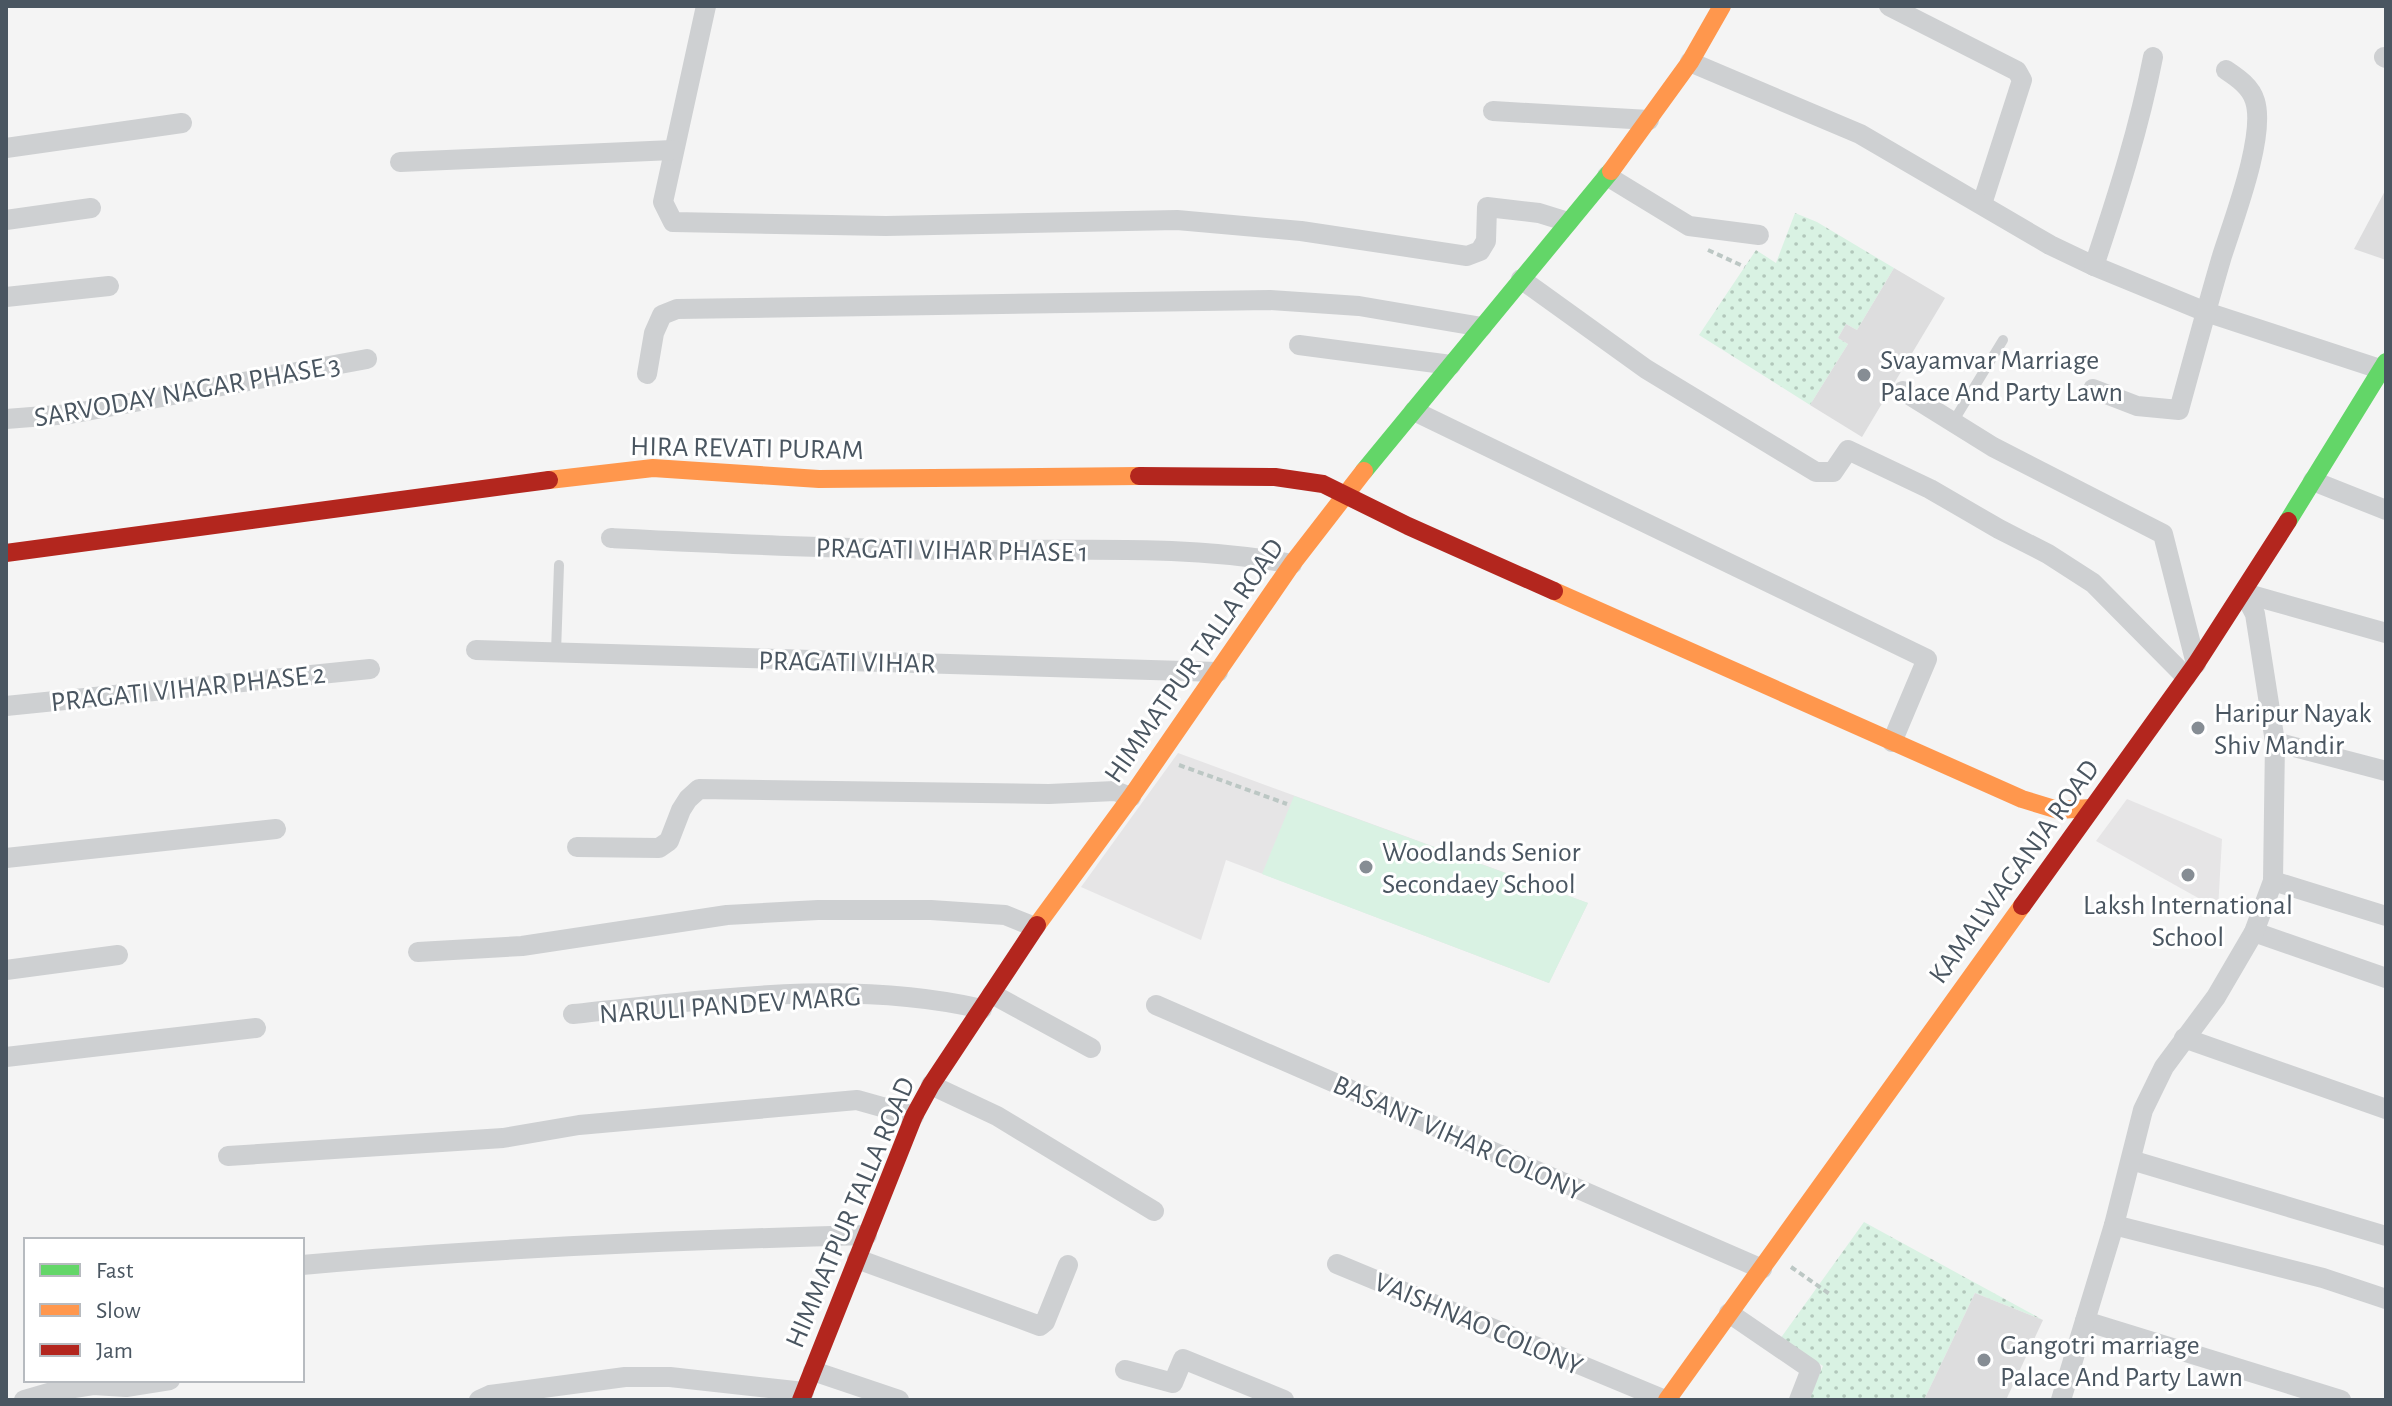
<svg xmlns="http://www.w3.org/2000/svg" width="2392" height="1406" font-family="'Alegreya Sans',sans-serif">
<defs>
<pattern id="grass-dots" width="8" height="8" patternUnits="userSpaceOnUse" patternTransform="scale(2)"><rect width="8" height="8" fill="#d9f2e3"/><path d="M2 2h.1M6 6h.1" fill="none" stroke="#b2c7bb" stroke-width="1.8" stroke-linecap="round"/></pattern>
</defs>
<rect width="100%" height="100%" fill="#f4f4f4"/>
<g fill="#e6e5e6">
<path d="M1178,753l410,150 -39,80 -323,-123 -25,80 -120,-53z"/>
<path d="M2127,799l95,40 -4,70 -122,-68z"/>
</g>
<g fill="url(#grass-dots)">
<path d="M1795,213l22,9 77,46 -37,62 -11,-6 -8,14 10,6 -38,61 -111,-70 57,-85 20,13z"/>
<path d="M1864,1222l179,98 -68,-27 -51,107h-116l15,-34 -43,-27z"/>
</g>
<path fill="#d9f2e3" d="M1294,796l294,107 -39,80 -287,-109z"/>
<g fill="#ddddde">
<path d="M2386,189v71l-32,-11z"/>
<path d="M1894,268l51,30 -83,139 -52,-32 38,-61 -10,-6 8,-14 11,6z"/>
<path d="M1975,1293l68,27 -37,80h-82z"/>
</g>
<g fill="none" stroke-linecap="round" stroke-linejoin="round">
<g stroke="#bcc7c4" stroke-width="4" stroke-dasharray="6 4" stroke-linecap="butt">
<path d="M1708,250l37,17"/>
<path d="M1179,765l108,39"/>
<path d="M1791,1267l40,28"/>
</g>
<g stroke="#ced0d2" stroke-width="10">
<path d="M1953,422l50,-82"/>
<path d="M556,652l3,-87"/>
</g>
<g stroke="#ced0d2" stroke-width="20">
<path d="M706,6l-43,196 10,20 213,4 291,-6 124,11 166,25 13,-5 6,-10 1,-34 52,6 29,9"/>
<path d="M1889,6l128,65 5,9 -40,124"/>
<path d="M2384,57l2,1"/>
<path d="M1690,62l170,72 190,111 44,21 112,46 180,59"/>
<path d="M1493,111l156,9"/>
<path d="M6,148l176,-25"/>
<path d="M400,162l273,-12"/>
<path d="M1607,176l82,50 70,9"/>
<path d="M6,220l85,-12"/>
<path d="M2094,266c23,-69 45,-137 59,-209"/>
<path d="M1521,279l125,90 170,103h17l15,-22 82,39 69,40 49,25 45,29 93,94"/>
<path d="M6,297l103,-11"/>
<path d="M1299,345l152,20"/>
<path d="M647,374l7,-41 8,-18 15,-6 593,-9 89,6 123,21"/>
<path d="M2093,389l44,17 42,4c14,-51 28,-103 43,-154 11,-35 44,-120 33,-155 -4,-14 -17,-23 -29,-31"/>
<path d="M1903,391l90,56 170,87 33,130"/>
<path d="M1414,411l513,248 -35,83"/>
<path d="M6,419l64,-5 297,-55"/>
<path d="M2313,481l73,29"/>
<path d="M611,538c122,6 243,12 365,12 105,1 214,-6 316,14"/>
<path d="M2244,593l142,40"/>
<path d="M476,650l742,22"/>
<path d="M6,706l364,-37"/>
<path d="M2275,742l111,29"/>
<path d="M577,847l82,1 10,-7 12,-31 7,-11 11,-10 350,5 66,-3 16,6"/>
<path d="M6,858l270,-29"/>
<path d="M2273,881l113,35"/>
<path d="M2254,932l132,46"/>
<path d="M418,952l104,-6 205,-31 91,-5h113l74,5 30,12"/>
<path d="M6,970l112,-15"/>
<path d="M992,994l99,54"/>
<path d="M1156,1005l606,264"/>
<path d="M573,1014c136,-14 274,-36 409,-5"/>
<path d="M2184,1038l202,71"/>
<path d="M6,1057l250,-29"/>
<path d="M931,1085l66,31 157,95"/>
<path d="M228,1156l275,-18 76,-13 278,-25 57,16"/>
<path d="M2131,1160l255,76"/>
<path d="M2114,1225l209,53 63,21"/>
<path d="M857,1259l183,67 5,-4 23,-57"/>
<path d="M1337,1264l328,136"/>
<path d="M302,1265c188,-17 376,-25 565,-30"/>
<path d="M1729,1313l82,56 -12,31"/>
<path d="M2085,1321l256,79"/>
<path d="M1125,1370l48,13 10,-24 101,41"/>
<path d="M813,1371l86,29"/>
<path d="M24,1400l31,-9 38,-6 33,2 44,-7"/>
<path d="M479,1400l11,-5 135,-18h45l134,15"/>
<path d="M2061,1400l53,-175 29,-115 21,-43 52,-70 38,-65 19,-51 2,-139 -20,-128 -11,-21"/>
</g>
<g stroke="#63d668" stroke-width="18">
<path d="M1364,471l247,-300"/>
<path d="M2288,521l98,-159"/>
</g>
<g stroke="#ff974d" stroke-width="18">
<path d="M1611,171l79,-109 32,-56"/>
<path d="M549,480l104,-12 166,11 320,-3"/>
<path d="M1554,591l468,208 36,11 33,-2"/>
<path d="M1037,925l94,-128 161,-233 72,-93"/>
<path d="M1667,1400l355,-494"/>
</g>
<g stroke="#b3261e" stroke-width="18">
<path d="M1139,476l136,1 48,7 85,42 146,65"/>
<path d="M6,553l543,-73"/>
<path d="M2022,906l174,-242 92,-143"/>
<path d="M801,1400l113,-284 17,-31 106,-160"/>
</g>
</g>
<g fill="#868d94" stroke="#fff" stroke-width="3">
<circle cx="1864" cy="375" r="8"/>
<circle cx="2198" cy="728" r="8"/>
<circle cx="1366" cy="867" r="8"/>
<circle cx="2188" cy="875" r="8"/>
<circle cx="1984" cy="1360" r="8"/>
</g>
<g text-anchor="middle" stroke-width="6" stroke-linejoin="round" paint-order="stroke">
<g font-size="28" fill="#4a5661" stroke="#fff" text-anchor="start">
<text x="1880" y="369">Svayamvar Marriage<tspan x="1880" dy="32">Palace And Party Lawn</tspan></text>
<text x="2214" y="722">Haripur Nayak<tspan x="2214" dy="32">Shiv Mandir</tspan></text>
<text x="1382" y="861">Woodlands Senior<tspan x="1382" dy="32">Secondaey School</tspan></text>
<text x="2188" y="914" text-anchor="middle">Laksh International<tspan x="2188" dy="32">School</tspan></text>
<text x="2000" y="1354">Gangotri marriage<tspan x="2000" dy="32">Palace And Party Lawn</tspan></text>
</g>
<g font-size="28" fill="#4a5661" stroke="#fff">
<text transform="translate(187 390) rotate(-10)" y="10">SARVODAY NAGAR PHASE 3</text>
<text transform="translate(747 447) rotate(1)" y="10">HIRA REVATI PURAM</text>
<text transform="translate(952 549) rotate(1)" y="10">PRAGATI VIHAR PHASE 1</text>
<text transform="translate(1193 660) rotate(-55)" y="10">HIMMATPUR TALLA ROAD</text>
<text transform="translate(847 661) rotate(1)" y="10">PRAGATI VIHAR</text>
<text transform="translate(188 687) rotate(-6)" y="10">PRAGATI VIHAR PHASE 2</text>
<text transform="translate(2013 871) rotate(-54)" y="10">KAMALWAGANJA ROAD</text>
<text transform="translate(730 1004) rotate(-4)" y="10">NARULI PANDEV MARG</text>
<text transform="translate(1459 1137) rotate(24)" y="10">BASANT VIHAR COLONY</text>
<text transform="translate(849 1212) rotate(-67)" y="10">HIMMATPUR TALLA ROAD</text>
<text transform="translate(1479 1323) rotate(23)" y="10">VAISHNAO COLONY</text>
</g>
</g>
<rect width="2392" height="1406" fill="none" stroke="#4a5661" stroke-width="16"/>
<rect x="24" y="1238" width="280" height="144" fill="#ffffff" stroke="#b7bbc0" stroke-width="2"/>
<rect x="40" y="1264" width="40" height="12" fill="#63d668" stroke="#b7bbc0" stroke-width="2"/>
<text x="96" y="1278" font-size="24" fill="#4a5661">Fast</text>
<rect x="40" y="1304" width="40" height="12" fill="#ff974d" stroke="#b7bbc0" stroke-width="2"/>
<text x="96" y="1318" font-size="24" fill="#4a5661">Slow</text>
<rect x="40" y="1344" width="40" height="12" fill="#b3261e" stroke="#b7bbc0" stroke-width="2"/>
<text x="96" y="1358" font-size="24" fill="#4a5661">Jam</text>
</svg>
